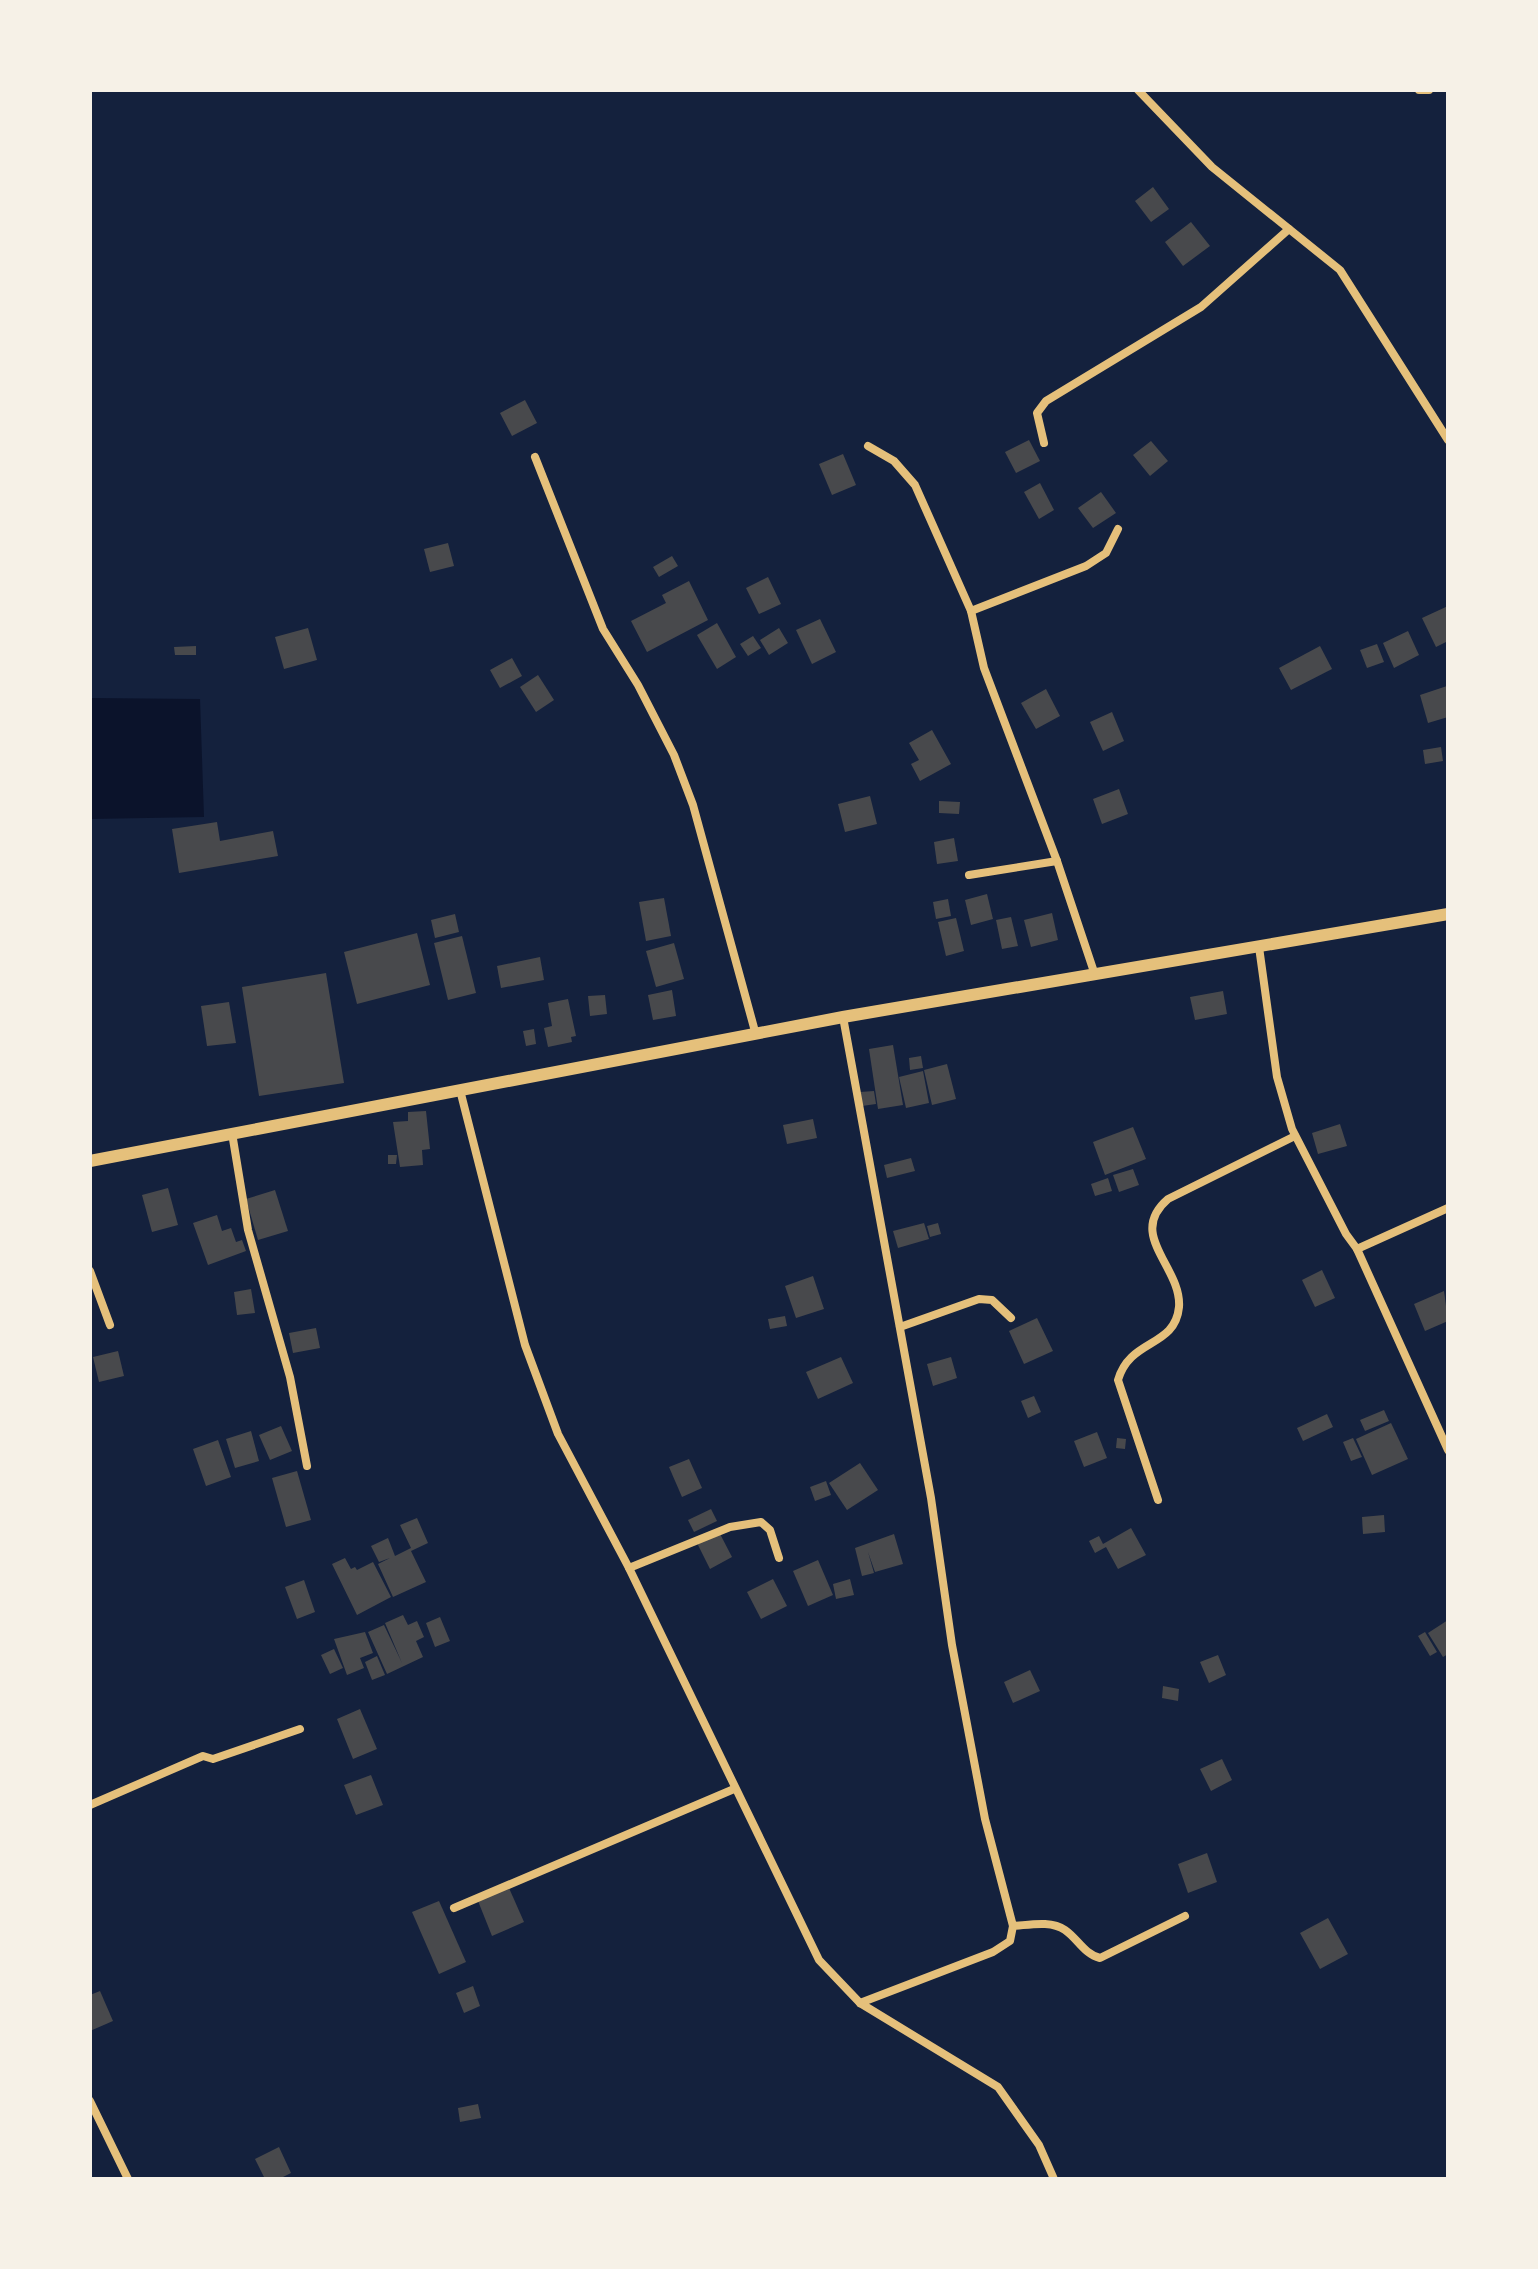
<svg xmlns="http://www.w3.org/2000/svg" width="1538" height="2269" font-family="Mulish,sans-serif">
<rect width="100%" height="100%" fill="#14213d"/>
<path fill="#0b132b" d="M90,698l110,1 4,118 -114,2z"/>
<g fill="#48494c">
<path d="M1153,187l16,22 -18,13 -16,-21z"/>
<path d="M1191,222l19,24 -27,20 -18,-24z"/>
<path d="M525,400l12,23 -25,13 -12,-23z"/>
<path d="M1029,440l11,21 -24,12 -11,-21z"/>
<path d="M1151,441l17,20 -18,15 -17,-21z"/>
<path d="M843,454l13,31 -24,10 -13,-31z"/>
<path d="M1040,483l14,27 -15,9 -15,-27z"/>
<path d="M1101,492l15,21 -23,15 -15,-20z"/>
<path d="M448,543l6,23 -24,6 -6,-23z"/>
<path d="M672,556l6,10 -19,11 -6,-10z"/>
<path d="M768,577l13,27 -22,10 -13,-26z"/>
<path d="M689,581l19,39 -61,32 -16,-31 35,-18 -4,-8z"/>
<path d="M1448,606v35l-12,6 -14,-29z"/>
<path d="M820,619l16,33 -24,12 -16,-34z"/>
<path d="M717,623l19,34 -19,12 -20,-34z"/>
<path d="M308,628l9,32 -33,9 -9,-32z"/>
<path d="M779,628l9,15 -19,12 -9,-15z"/>
<path d="M1408,631l11,24 -25,13 -11,-25z"/>
<path d="M753,636l8,12 -13,8 -8,-12z"/>
<path d="M1377,644l7,18 -17,6 -7,-18z"/>
<path d="M196,646v9h-21l-1,-8z"/>
<path d="M1320,646l12,23 -41,21 -12,-22z"/>
<path d="M512,658l10,18 -22,12 -10,-18z"/>
<path d="M538,675l16,25 -18,12 -16,-25z"/>
<path d="M1447,686l1,31 -20,6 -8,-28z"/>
<path d="M1046,689l14,27 -24,13 -15,-26z"/>
<path d="M1112,712l12,29 -21,10 -13,-29z"/>
<path d="M932,730l19,34 -31,17 -9,-17 8,-4 -10,-17z"/>
<path d="M1441,747l2,14 -18,3 -2,-14z"/>
<path d="M1119,789l9,25 -26,10 -9,-25z"/>
<path d="M870,796l7,28 -32,8 -7,-28z"/>
<path d="M939,801l21,1 -1,12 -20,-1z"/>
<path d="M217,822l3,19 53,-10 5,25 -99,17 -7,-44z"/>
<path d="M954,838l4,23 -21,3 -3,-22z"/>
<path d="M987,894l6,25 -22,6 -6,-25z"/>
<path d="M664,898l7,38 -25,5 -7,-39z"/>
<path d="M948,899l3,17 -15,3 -3,-17z"/>
<path d="M1052,913l6,27 -27,7 -7,-27z"/>
<path d="M455,914l4,18 -24,6 -4,-18z"/>
<path d="M1011,917l7,29 -16,3 -6,-29z"/>
<path d="M956,918l8,33 -18,5 -8,-34z"/>
<path d="M417,933l13,52 -73,19 -13,-52z"/>
<path d="M462,936l14,57 -28,7 -14,-57z"/>
<path d="M674,943l10,36 -28,8 -10,-36z"/>
<path d="M540,957l4,23 -43,8 -4,-22z"/>
<path d="M326,973l18,110 -85,13 -17,-109z"/>
<path d="M672,990l4,26 -23,4 -5,-25z"/>
<path d="M1223,991l4,23 -32,6 -5,-23z"/>
<path d="M605,995l2,19 -17,2 -2,-20z"/>
<path d="M568,999l8,37 -5,1 1,5 -24,5 -4,-19 8,-2 -4,-23z"/>
<path d="M229,1002l7,41 -29,3 -6,-40z"/>
<path d="M534,1029l2,15 -10,2 -3,-15z"/>
<path d="M893,1045l10,60 -25,4 -9,-60z"/>
<path d="M921,1056l2,12 -13,2 -1,-12z"/>
<path d="M947,1064l9,35 -24,6 -8,-35z"/>
<path d="M923,1071l6,32 -23,5 -7,-31z"/>
<path d="M874,1091l2,13 -14,2 -2,-14z"/>
<path d="M426,1111l4,38 -8,1 1,15 -23,2 -7,-45 15,-1v-9z"/>
<path d="M813,1119l4,19 -30,6 -4,-19z"/>
<path d="M1340,1124l7,22 -29,8 -6,-21z"/>
<path d="M1133,1127l13,32 -41,16 -12,-33z"/>
<path d="M388,1155h9l-1,9h-8z"/>
<path d="M911,1158l4,13 -28,7 -3,-13z"/>
<path d="M1133,1169l6,16 -20,7 -6,-17z"/>
<path d="M1108,1178l4,13 -17,5 -4,-12z"/>
<path d="M168,1188l10,37 -26,7 -10,-37z"/>
<path d="M275,1190l13,41 -30,9 -12,-41z"/>
<path d="M217,1215l5,16 9,-3 5,14 6,-2 4,11 -38,14 -15,-42z"/>
<path d="M924,1223l5,16 -31,9 -5,-17z"/>
<path d="M938,1223l3,11 -11,3 -3,-11z"/>
<path d="M1322,1270l13,28 -20,9 -13,-27z"/>
<path d="M813,1276l11,33 -28,9 -11,-32z"/>
<path d="M251,1289l4,24 -18,2 -3,-23z"/>
<path d="M1444,1291l4,30 -23,10 -11,-27z"/>
<path d="M785,1316l2,10 -17,3 -2,-10z"/>
<path d="M1037,1318l16,33 -29,13 -15,-33z"/>
<path d="M316,1328l4,20 -27,5 -4,-20z"/>
<path d="M118,1351l6,25 -25,6 -6,-25z"/>
<path d="M841,1357l12,26 -35,16 -12,-27z"/>
<path d="M951,1357l6,21 -24,8 -6,-22z"/>
<path d="M1034,1396l7,16 -13,6 -7,-17z"/>
<path d="M1384,1410l5,11 -24,10 -5,-11z"/>
<path d="M1327,1414l6,13 -30,14 -6,-13z"/>
<path d="M1391,1423l17,36 -36,16 -16,-36z"/>
<path d="M281,1426l11,25 -22,9 -11,-25z"/>
<path d="M251,1431l8,30 -24,7 -9,-29z"/>
<path d="M1097,1432l10,26 -23,9 -10,-26z"/>
<path d="M1117,1438l9,1 -1,10 -9,-1z"/>
<path d="M1353,1438l9,19 -11,4 -8,-19z"/>
<path d="M218,1440l13,37 -25,9 -13,-37z"/>
<path d="M689,1459l13,29 -20,9 -13,-30z"/>
<path d="M860,1463l18,27 -31,20 -18,-27z"/>
<path d="M297,1471l14,49 -25,7 -14,-49z"/>
<path d="M826,1481l5,14 -16,6 -5,-14z"/>
<path d="M711,1509l6,12 -23,11 -6,-12z"/>
<path d="M1384,1515l1,17 -22,2 -1,-17z"/>
<path d="M417,1518l11,25 -17,8 15,31 -33,15 -15,-33 12,-6 -11,4 -8,-16 17,-8 7,18 16,-8 -11,-23z"/>
<path d="M1131,1528l15,27 -28,14 -12,-22 -11,6 -6,-12 10,-5 4,8z"/>
<path d="M719,1532l13,25 -22,12 -13,-26z"/>
<path d="M894,1534l9,30 -28,8 -7,-20 6,21 -12,3 -7,-28z"/>
<path d="M345,1558l6,11 4,-2 2,3 16,-8 18,35 -34,18 -25,-51z"/>
<path d="M818,1560l15,35 -25,11 -15,-35z"/>
<path d="M773,1579l14,27 -26,13 -14,-27z"/>
<path d="M850,1579l4,16 -18,4 -3,-15z"/>
<path d="M304,1580l11,32 -18,7 -12,-32z"/>
<path d="M403,1615l5,10 9,-4 7,16 -8,4 7,16 -36,17 -19,-42 16,-7 18,38 -17,-40z"/>
<path d="M440,1617l10,24 -15,6 -9,-24z"/>
<path d="M1448,1620v34l-5,3 -15,-24z"/>
<path d="M365,1632l8,21 -13,5 4,10 -17,7 -13,-36z"/>
<path d="M1425,1632l12,20 -7,4 -12,-20z"/>
<path d="M334,1649l9,19 -13,6 -9,-19z"/>
<path d="M1218,1655l8,20 -17,8 -9,-21z"/>
<path d="M377,1656l8,19 -13,5 -7,-18z"/>
<path d="M1030,1670l10,21 -27,12 -9,-21z"/>
<path d="M1163,1686l16,3 -1,12 -16,-3z"/>
<path d="M360,1709l17,40 -24,10 -16,-40z"/>
<path d="M1222,1759l10,21 -21,11 -11,-22z"/>
<path d="M371,1775l12,30 -27,10 -12,-30z"/>
<path d="M1207,1853l10,29 -29,11 -10,-29z"/>
<path d="M509,1888l15,34 -32,14 -14,-35z"/>
<path d="M439,1901l27,61 -27,12 -27,-62z"/>
<path d="M1328,1918l20,36 -28,15 -20,-36z"/>
<path d="M473,1986l7,20 -16,7 -8,-20z"/>
<path d="M100,1991l13,30 -23,10v-36z"/>
<path d="M478,2104l3,14 -21,4 -2,-14z"/>
<path d="M279,2147l12,26 -12,6h-14l-10,-20z"/>
</g>
<g fill="none" stroke-linecap="round" stroke-linejoin="round">
<g stroke="#e5c07b" stroke-width="8">
<path d="M1138,90l74,77 128,103 108,170"/>
<path d="M1419,90h10"/>
<path d="M1044,443l-7,-30 9,-12 155,-94 88,-78"/>
<path d="M868,446l26,15 21,24 56,126 13,57 73,193 37,111"/>
<path d="M535,457l68,172 35,56 36,70 19,50 63,230"/>
<path d="M971,611l115,-45 20,-13 12,-24"/>
<path d="M969,875l88,-14"/>
<path d="M1259,947l18,130 15,52 54,105 11,15 91,201"/>
<path d="M843,1017l88,481 21,147 33,174 28,107 -3,15 -17,11 -133,51"/>
<path d="M460,1090l65,255 33,89 71,134 190,392 41,43 138,84 41,58 15,34"/>
<path d="M232,1133l16,97 42,147 17,89"/>
<path d="M1357,1249l91,-41"/>
<path d="M90,1271l20,54"/>
<path d="M900,1327l79,-28 13,1 19,18"/>
<path d="M1158,1500l-40,-120c12,-42 57,-32 61,-73 3,-40 -53,-72 -11,-108l127,-63"/>
<path d="M629,1568l101,-41 31,-5 9,8 9,28"/>
<path d="M90,1805l113,-49 10,3 87,-30"/>
<path d="M454,1908l280,-119"/>
<path d="M1013,1926c16,-1 38,-6 52,4 13,9 19,24 35,28l85,-42"/>
<path d="M90,2101l38,78"/>
</g>
<path stroke="#e5c07b" stroke-width="12" d="M90,1161l753,-144 605,-103"/>
</g>
<rect width="1538" height="2269" fill="none" stroke="#f6f1e7" stroke-width="184"/>
</svg>
